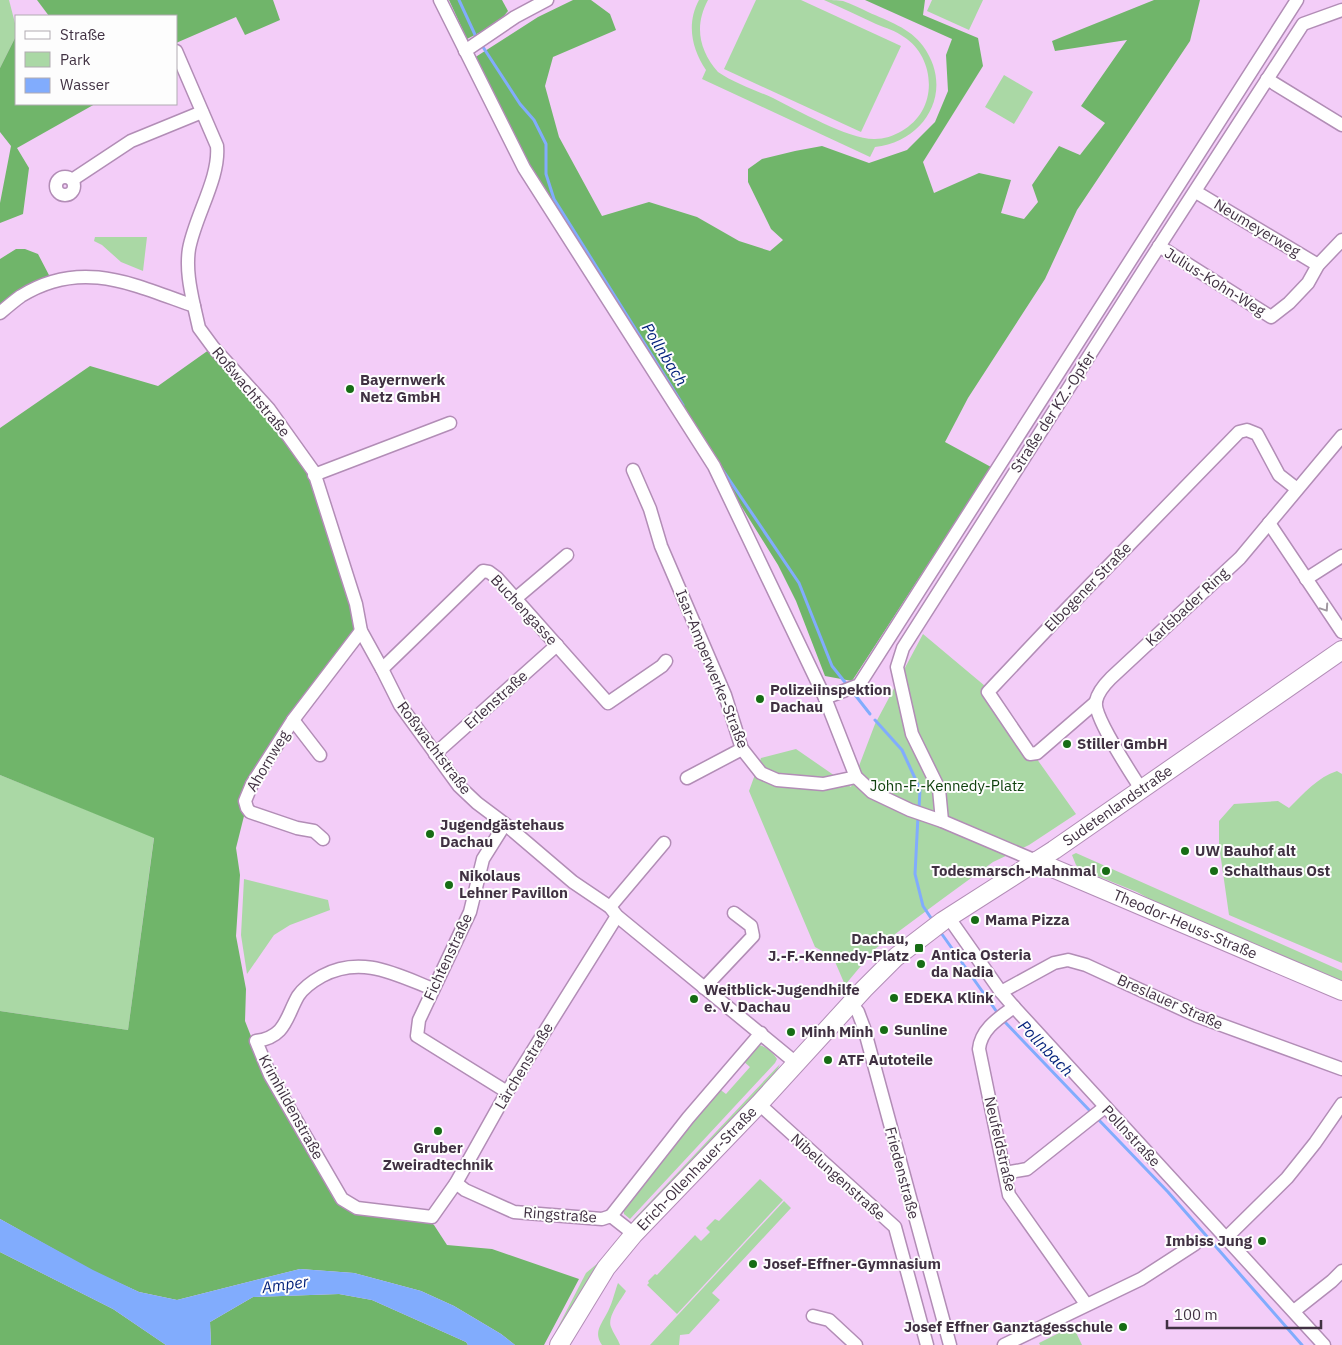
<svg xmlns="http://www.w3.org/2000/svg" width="1342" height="1345" font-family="'IBM Plex Sans',sans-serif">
<rect width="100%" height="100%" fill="#f3cdf8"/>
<g fill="#aad8a5">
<path d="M0,0h9l7,27v9l-16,32z"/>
<path d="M699,0h9c-14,26 -9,50 10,72 16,11 37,18 55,26 24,12 77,42 102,41 18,0 38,-12 47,-28 14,-24 6,-59 -18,-74 -8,-6 -18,-9 -28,-13 -17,-8 -34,-16 -52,-24 6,0 14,0 19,1 9,3 17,7 25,11 20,9 42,16 55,34 32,44 3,95 -48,101l-5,10 -168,-78 4,-9c-14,-21 -20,-46 -7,-70z"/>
<path d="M756,0h45l100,46 -40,86 -137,-63z"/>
<path d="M932,0h51l-14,30 -42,-19z"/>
<path d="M1004,75l29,17 -19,32 -29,-17z"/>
<path d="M95,237h52l-4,34 -22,-9 -19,-17 -8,-4z"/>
<path d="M923,634l62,52 91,128 -47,31 -36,17 -52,38 -66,49 -30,36 -12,-28 -18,-10 -66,-156 12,-33 35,-9 55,38 24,-63z"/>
<path d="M1337,771l5,3v189l-113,-48 -10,-70v-24l15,-17 44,-3 11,7c14,-14 29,-31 48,-37z"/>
<path d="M0,775l154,62 -26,193 -128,-19z"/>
<path d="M1076,853l266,118v12l-176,-75 -29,-16 -57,-23 -4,-4 -4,-10z"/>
<path d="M244,879l84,21 2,10 -40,15 -16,10 -27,39 -6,-39z"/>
<path d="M759,1045c6,1 15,8 18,14l-2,4 -145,156 -6,-5v-8l94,-118 8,6 24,-27 -7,-6z"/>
<path d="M780,1064l-4,8 -141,149 -2,-1z"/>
<path d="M760,1179l23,21 -106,114 -30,-29 2,-2 -1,-2 7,-7 2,1 38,-40 6,6 9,-9 -4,-4 9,-9 4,2z"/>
<path d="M784,1201l7,7 -79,85 8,7 -31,34 -9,1 -1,10h-29z"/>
<path d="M598,1263l2,1 -44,70 -1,-1 31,-60z"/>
<path d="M618,1283l8,8c-5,9 -19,25 -15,36 2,6 7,12 9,18h-18c-8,-12 -2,-19 4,-30 6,-10 8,-21 12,-32z"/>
<path d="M1073,1326l9,19h-42l-1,-2z"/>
</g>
<g fill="#70b56a">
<path d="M37,0h236l7,20 -35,15 -9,-18 -60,26v-27h-127z"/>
<path d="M449,0h53l6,11 -10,12 -31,16z"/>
<path d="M573,0h18l19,14 6,16 -63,27 -8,29 14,51 43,79 47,-14 48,15 42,24 31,10 13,-11 -12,-11 -23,-47v-13l14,-10 33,-8 27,-5 47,17 38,-13 28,-28 13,-31 -2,-36 6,-16 -87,-39h60l-2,15 55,23 5,28 -60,96 11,31 45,-20 32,7 -10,33 23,6 14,-17 -6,-17 27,-39 21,9 25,-32 -24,-17 46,-66 -72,11 -3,-10 102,-41h46l-10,41 -113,169 -32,69 -77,119 -23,44 46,25 -139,214 -27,-5 -29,-75 -18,-36 -236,-378 -37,-68 -31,-61 64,-41z"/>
<path d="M16,36v68h79l-78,44 12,20 -6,46 -23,9v-20l11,-57 -11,-14v-64z"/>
<path d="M16,249h9l13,5 12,23 -33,16 -17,11v-45z"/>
<path d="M213,347l101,125 47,159 -109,153 -16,64 4,27 -4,61 10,53 -1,32 22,56 68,124 19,11 74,8 6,5 13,20 45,4 87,30 -35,66h-29l-14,-11 -47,-28 -33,-15 -67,-18 -54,-4 -123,31 -38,-8 -46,-21 -93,-52v-208l128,19 26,-192 -154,-63v-347l90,-62 68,20z"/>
<path d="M0,1252l113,57 53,36h-166z"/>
<path d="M339,1294l33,6 94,42 2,3h-257l-1,-23 43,-25z"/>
</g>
<path fill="#81acfd" d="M0,1219l93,51 46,22 38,8 123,-31 54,4 67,18 33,15 47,28 14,11h-47l-2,-3 -94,-42 -33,-6 -86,3 -43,25 1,23h-45l-53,-36 -113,-57z"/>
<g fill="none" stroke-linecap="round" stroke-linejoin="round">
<g stroke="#81acfd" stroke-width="3">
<path d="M459,0l18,39"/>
<path d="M481,44l39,60 14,16 12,24v30l8,25 129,206"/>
<path d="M720,466l79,117 33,83 16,20"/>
<path d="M852,691l18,23"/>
<path d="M875,720l27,30 18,39 -1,21"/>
<path d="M918,816l-3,58 8,32 10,15"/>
<path d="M939,930l60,85"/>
<path d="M1003,1020l89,93"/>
<path d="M1096,1117l72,75 134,153"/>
</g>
<g stroke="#b28db6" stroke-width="15">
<g id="street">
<path d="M440,0l84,168 190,298 111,232 31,79 16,15 38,18 32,11 94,40"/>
<path d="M176,51l41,95c3,32 -22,70 -28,103 -3,19 1,39 5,57"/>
<path d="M465,51l50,-34 32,-17"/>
<path d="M1267,79l75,46"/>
<circle cx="65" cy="186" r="9"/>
<path d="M72,180l59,-39 71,-29"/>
<path d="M1196,192l122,73"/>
<path d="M1159,246l112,71 18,-14 19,-20 10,-18 24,-25"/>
<path d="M0,313c7,-6 14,-12 21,-17 61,-38 113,-11 173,10l5,22 14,19 56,62 45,63 42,132 5,27 21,38 18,36 59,81 18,17 28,21 68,58 37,25 7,9 179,147"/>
<path d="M633,470l17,39 11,37 64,149 17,54 19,24 16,7 46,4 33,-7"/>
<path d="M314,475l136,-52"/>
<path d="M1269,523l73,109"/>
<path d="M1306,579l36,-23"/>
<path d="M515,599l52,-44"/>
<path d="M382,669l101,-98 6,1 8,6 111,125 54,-37 4,-5"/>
<path d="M825,698l34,-13 438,-685"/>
<path d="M1096,702l-59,51 -7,1 -42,-62 66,-70 185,-190 8,-2 10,4 22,41 18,14"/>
<path d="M293,720l27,35"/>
<path d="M435,754l122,-109"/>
<path d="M687,778l55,-29"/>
<path d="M1141,789c-10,-16 -48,-73 -45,-88 2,-9 9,-17 15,-23l129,-120 102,-122"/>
<path d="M942,821l-3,-32 -27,-55 -15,-67 6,-19 244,-383 156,-241 39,-14"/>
<path d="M505,824l-22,35 -13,53 -51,108 -2,16 90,56"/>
<path d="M323,839l-9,-8 -17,-3 -47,-16 -3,-4 -2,-7 7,-17 41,-64 68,-89"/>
<path d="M610,907l54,-64"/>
<path d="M949,918l52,74 13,15 310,338"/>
<path d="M704,988l49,-52 -2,-10 -17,-13"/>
<path d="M433,989c-38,-15 -72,-34 -111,-13 -9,5 -18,11 -24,20 -12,21 -12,41 -42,45l14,34 72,124 15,9 75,9 24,-34 51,-91 110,-176"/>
<path d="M1001,992l53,-29 14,-3 18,5 111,51 145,53"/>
<path d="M851,1003l7,9 6,16 86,317"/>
<path d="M1014,1007c-15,11 -33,22 -35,42l30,146 77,109"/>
<path d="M759,1104l136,123 32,118"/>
<path d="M1005,1173l22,-4 78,-62"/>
<path d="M456,1183l9,7 49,22 88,7 9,-3 23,18"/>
<path d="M611,1216l77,-98 73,-85"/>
<path d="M1226,1238l61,-60 28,-35 27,-39"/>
<path d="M1294,1311l38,-30 10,-10"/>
<path d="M813,1316l16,4 27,25"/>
<path d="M1004,1345l137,-66 54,-35"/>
</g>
</g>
<g stroke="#b28db6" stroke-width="20">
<g id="secondary">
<path id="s1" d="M1036,861l306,130"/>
<path id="s2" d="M559,1345l47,-77 28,-34 125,-130 105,-115 32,-32 47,-36 111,-71 288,-200"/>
</g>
</g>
<use href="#street" stroke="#fff" stroke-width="12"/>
<use href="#secondary" stroke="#fff" stroke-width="18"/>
</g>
<defs><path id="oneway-chevron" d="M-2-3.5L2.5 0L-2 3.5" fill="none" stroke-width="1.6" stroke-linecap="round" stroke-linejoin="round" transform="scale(1.25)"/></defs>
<use stroke="#a098a0" href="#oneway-chevron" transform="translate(1325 608) rotate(56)"/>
<g fill="#166c14" stroke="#fdfdfd" stroke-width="2">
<circle cx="350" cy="389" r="5"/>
<circle cx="760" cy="699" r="5"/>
<circle cx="1067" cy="744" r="5"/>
<circle cx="430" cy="834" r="5"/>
<circle cx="1185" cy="851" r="5"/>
<circle cx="1106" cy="871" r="5"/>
<circle cx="1214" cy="871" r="5"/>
<circle cx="449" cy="885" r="5"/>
<circle cx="975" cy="920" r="5"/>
<rect x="914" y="943" width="10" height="10" rx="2.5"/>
<circle cx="921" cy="964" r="5"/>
<circle cx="894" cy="998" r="5"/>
<circle cx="694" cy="999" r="5"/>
<circle cx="884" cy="1030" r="5"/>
<circle cx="791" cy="1032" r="5"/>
<circle cx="828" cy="1060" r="5"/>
<circle cx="438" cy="1131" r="5"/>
<circle cx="1262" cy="1241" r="5"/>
<circle cx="753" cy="1264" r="5"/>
<circle cx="1123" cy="1327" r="5"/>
</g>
<g text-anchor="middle" stroke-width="4" stroke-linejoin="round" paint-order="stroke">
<g font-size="15" fill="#403142" stroke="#fdfdfd">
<text transform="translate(1257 228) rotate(31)" y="5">Neumeyerweg</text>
<text transform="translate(1215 282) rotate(32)" y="5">Julius-Kohn-Weg</text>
<text transform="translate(251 392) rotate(50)" y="5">Roßwachtstraße</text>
<text transform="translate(1053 412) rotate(-57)" y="5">Straße der KZ.-Opfer</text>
<text transform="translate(1088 587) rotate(-46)" y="5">Elbogener Straße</text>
<text transform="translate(1187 607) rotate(-43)" y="5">Karlsbader Ring</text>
<text transform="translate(524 610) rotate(47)" y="5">Buchengasse</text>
<text transform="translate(712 669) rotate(68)" y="5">Isar-Amperwerke-Straße</text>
<text transform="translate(496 700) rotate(-42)" y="5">Erlenstraße</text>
<text transform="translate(434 748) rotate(53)" y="5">Roßwachtstraße</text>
<text transform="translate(268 761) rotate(-59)" y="5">Ahornweg</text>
<text dy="5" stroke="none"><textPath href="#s2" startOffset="784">Sudetenlandstraße</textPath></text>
<text dy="5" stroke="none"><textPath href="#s1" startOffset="162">Theodor-Heuss-Straße</textPath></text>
<text transform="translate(448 957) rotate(-65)" y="5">Fichtenstraße</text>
<text transform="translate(1170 1002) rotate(24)" y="5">Breslauer Straße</text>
<text transform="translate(524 1066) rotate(-59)" y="5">Lärchenstraße</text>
<text transform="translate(291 1107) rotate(61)" y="5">Krimhildenstraße</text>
<text transform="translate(1131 1136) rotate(47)" y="5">Pollnstraße</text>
<text transform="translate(1000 1144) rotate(77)" y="5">Neufeldstraße</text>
<text dy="5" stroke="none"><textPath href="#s2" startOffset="225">Erich-Ollenhauer-Straße</textPath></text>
<text transform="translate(902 1173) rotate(75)" y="5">Friedenstraße</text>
<text transform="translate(838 1177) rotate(42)" y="5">Nibelungenstraße</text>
<text transform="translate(560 1215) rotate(4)" y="5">Ringstraße</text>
</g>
<g font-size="15" font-weight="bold" fill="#403142" stroke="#fdfdfd" text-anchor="start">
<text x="360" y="385">Bayernwerk<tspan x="360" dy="17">Netz GmbH</tspan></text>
<text x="770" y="695">Polizeiinspektion<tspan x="770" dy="17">Dachau</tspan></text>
<text x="1077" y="749">Stiller GmbH</text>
<text x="440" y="830">Jugendgästehaus<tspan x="440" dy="17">Dachau</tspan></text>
<text x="1195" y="856">UW Bauhof alt</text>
<text x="1096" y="876" text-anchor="end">Todesmarsch-Mahnmal</text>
<text x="1224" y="876">Schalthaus Ost</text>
<text x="459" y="881">Nikolaus<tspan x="459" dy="17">Lehner Pavillon</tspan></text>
<text x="985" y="925">Mama Pizza</text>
<text x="909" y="944" text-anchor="end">Dachau,<tspan x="909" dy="17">J.-F.-Kennedy-Platz</tspan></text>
<text x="931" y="960">Antica Osteria<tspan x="931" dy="17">da Nadia</tspan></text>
<text x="704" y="995">Weitblick-Jugendhilfe<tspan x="704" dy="17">e. V. Dachau</tspan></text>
<text x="904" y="1003">EDEKA Klink</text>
<text x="894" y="1035">Sunline</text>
<text x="801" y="1037">Minh Minh</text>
<text x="838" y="1065">ATF Autoteile</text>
<text x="438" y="1153" text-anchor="middle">Gruber<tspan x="438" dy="17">Zweiradtechnik</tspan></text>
<text x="1252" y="1246" text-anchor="end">Imbiss Jung</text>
<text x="763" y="1269">Josef-Effner-Gymnasium</text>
<text x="1113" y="1332" text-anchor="end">Josef Effner Ganztagesschule</text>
</g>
<g font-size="15" fill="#0f400d" stroke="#fdfdfd">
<text x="947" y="791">John-F.-Kennedy-Platz</text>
</g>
<g font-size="16" font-style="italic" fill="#001f7a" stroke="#fdfdfd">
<text transform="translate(665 354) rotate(58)" y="6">Pollnbach</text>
<text transform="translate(1046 1048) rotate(46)" y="6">Pollnbach</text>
<text transform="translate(285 1284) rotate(-8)" y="6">Amper</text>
</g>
</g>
<rect x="15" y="15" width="162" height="90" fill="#fdfdfd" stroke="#b1abb2"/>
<rect x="25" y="31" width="25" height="8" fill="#ffffff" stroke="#b1abb2"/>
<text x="60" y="40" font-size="15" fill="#403142">Straße</text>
<rect x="25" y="52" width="25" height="15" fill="#aad8a5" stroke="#b1abb2"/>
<text x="60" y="65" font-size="15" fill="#403142">Park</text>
<rect x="25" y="78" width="25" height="15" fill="#81acfd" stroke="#b1abb2"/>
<text x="60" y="90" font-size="15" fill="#403142">Wasser</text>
<path d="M1167 1320v8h154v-8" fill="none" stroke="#403142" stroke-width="2.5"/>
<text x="1174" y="1320" font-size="15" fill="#403142" stroke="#fdfdfd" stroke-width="4" paint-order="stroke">100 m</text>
</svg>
